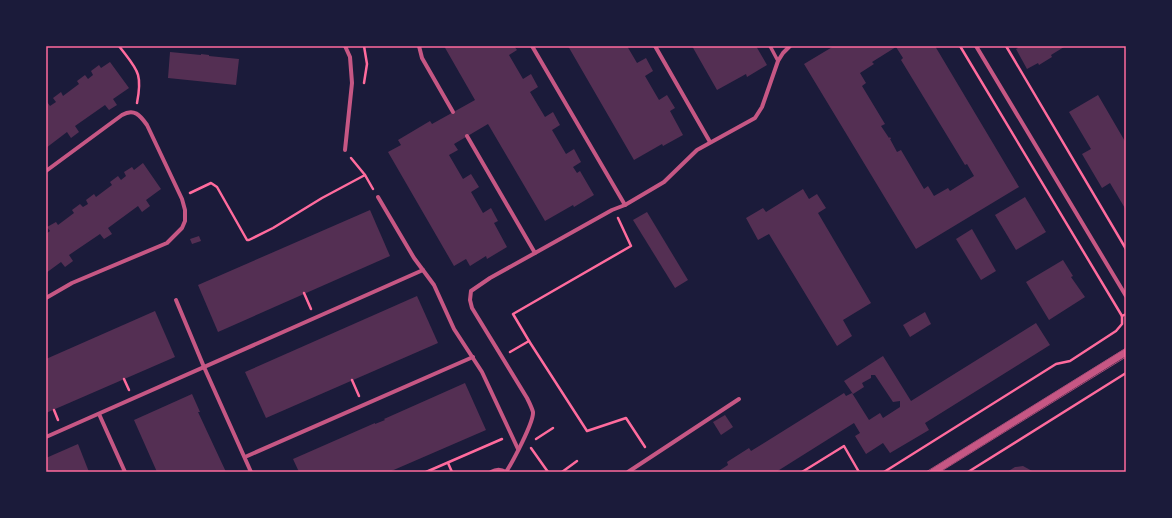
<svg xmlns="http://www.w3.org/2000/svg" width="1172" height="518" font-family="Jost,sans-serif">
<rect width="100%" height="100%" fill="#1b1b3a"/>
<g fill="#542f53" fill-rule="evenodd">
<path d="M444,46h70l3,4 -8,5 14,24 8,-5 7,13 -8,5 15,25 8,-5 7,13 -8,5 14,24 8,-5 7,13 -8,5 4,6 3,-2 14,24 -20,12 -1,-2 -28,16 -57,-97 -34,20 4,6 -9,5 14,24 8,-5 8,13 -8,5 12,21 8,-5 7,13 -4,2 13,24 -20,12 -1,-3 -16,10 -4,-7 -12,7 -66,-114 13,-7 -3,-5 32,-19 2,3 43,-24z"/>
<path d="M568,46h59l10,17 9,-5 7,13 -8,5 14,24 8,-5 8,13 -5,3 13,24 -20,11 -1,-2 -28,16z"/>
<path d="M692,46h64l11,19 -20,12 -1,-3 -29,16z"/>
<path d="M834,46h101l84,141 -103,62 -112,-185zM896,47l7,11 -2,2 64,105 2,-1 7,12 -24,15 -2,-3 -14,8 -6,-10 -4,3 -23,-39 -4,2 -7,-13h1l-1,-2 -1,1 -8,-12 4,-2 -23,-38 4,-3 -6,-10 14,-9 -2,-2z"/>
<path d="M1016,46h47l1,1 -13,8 1,2 -13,8 -1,-2 -11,6 -11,-20 2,-1z"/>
<path d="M170,52l31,3v-1l8,1v1l30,3 -3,26 -68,-7z"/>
<path d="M110,62l19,26 -16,11 4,6 -8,5 -4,-5 -30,21 4,6 -8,6 -4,-6 -21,16v-45l1,-1 3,4 6,-4 -3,-4 8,-6 2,4 16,-12 -2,-3 8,-6 3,4 5,-4 -2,-4 8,-6 2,3z"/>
<path d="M1098,95l28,48v67l-16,-27 -8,5 -20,-34 9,-5 -22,-37z"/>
<path d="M143,163l18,26 -15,11 4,6 -8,6 -4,-6 -30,22 4,6 -8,5 -4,-5 -31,21 4,6 -8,6 -4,-5 -15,11v-39l4,-3 -3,-4 9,-5 2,3 16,-12 -2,-3 8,-6 3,3 5,-3 -2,-4 8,-6 2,3 16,-12 -2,-3 8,-6 3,4 5,-4 -2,-4 8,-5 2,3z"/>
<path d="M803,189l6,10 8,-5 9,14 -8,5 53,90 -28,17 9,16 -15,10 -68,-112 -11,6 -12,-22 17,-10 3,4z"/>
<path d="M1025,197l21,35 -30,18 -21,-35z"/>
<path d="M370,210l20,46 -172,76 -20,-47z"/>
<path d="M647,212l41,68 -13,8 -42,-68z"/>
<path d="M972,229l24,42 -15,9 -25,-41z"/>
<path d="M199,236l2,5 -9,3 -2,-5z"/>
<path d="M1063,260l10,16 -2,1 14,20 -36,23 -23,-38z"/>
<path d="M417,296l21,47 -172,75 -21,-46z"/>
<path d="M155,311l20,46 -129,56v-54z"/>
<path d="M925,312l6,12 -21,13 -7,-12z"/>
<path d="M1036,323l14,22 -125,78 4,7 -39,23 -7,-10 -17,11 -11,-18 5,-3 -6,-10 -78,49h-59l11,-7 -1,-3 22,-14 2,3 93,-58 2,3 6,-3 17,27 11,-7 3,5 17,-11v-6l-7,1 -18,-27h-4v3l-9,5 2,4 -11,7 -9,-13 39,-25 28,45z"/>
<path d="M465,383l21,47 -97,42h-90l-6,-13 82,-36v1l10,-4 -1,-1z"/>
<path d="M192,394l8,18h-2l28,60h-69l-23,-52z"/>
<path d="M725,415l8,12 -12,8 -8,-13z"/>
<path d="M78,444l11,28h-43v-14z"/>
<path d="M1023,466l11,6h-27l8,-5z"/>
</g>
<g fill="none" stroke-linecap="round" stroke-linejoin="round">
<g stroke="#ff6b9d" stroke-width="2.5">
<path d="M119,46c18,24 24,26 18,57"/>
<path d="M364,46l3,18 -3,19"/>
<path d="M960,46l162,270 4,-2"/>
<path d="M1006,46l120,203"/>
<path d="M351,158l14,17"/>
<path d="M190,193l21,-10 6,4 30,53h2l24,-12 49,-30 43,-23 8,14"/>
<path d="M304,293l7,16"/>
<path d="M529,341l58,90 39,-13 19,29"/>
<path d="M510,352l19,-11 -16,-27 118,-68 -13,-28"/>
<path d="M124,379l5,11"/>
<path d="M352,380l7,16"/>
<path d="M54,410l4,10"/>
<path d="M536,439l17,-11"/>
<path d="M531,448l17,24"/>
<path d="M448,463l4,9"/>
<path d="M426,472l76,-33"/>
<path d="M562,472l15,-11"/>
<path d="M802,472l42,-26 15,26"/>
<path d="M884,472l172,-108 14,-3 46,-30 6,-7v-8"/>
<path d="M968,472l158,-99"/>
</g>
<path stroke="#c65784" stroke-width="3.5" d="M770,46l8,15"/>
<g stroke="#c65784" stroke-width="4">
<path d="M419,46l3,12 31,54"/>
<path d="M532,46l93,159 39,-23 33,-32 58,-32 7,-11 16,-46 5,-8 7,-7"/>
<path d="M655,46l55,96"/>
<path d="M976,46l150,250"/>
<path d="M467,136l68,117 77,-43 13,-5"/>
<path d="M345,150l7,-67 -2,-26 -5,-11"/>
<path d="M46,171l76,-56c12,-7 18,0 25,10l35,74 3,11v11l-3,7 -15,15 -95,40 -26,15"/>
<path d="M378,197l36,61 20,27 20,44 28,43 36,77"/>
<path d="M176,300l28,67 47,105"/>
<path d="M99,414l26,58"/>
<path d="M46,437l377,-167"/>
<path d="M245,457l228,-100"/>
<path d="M491,472c5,-3 10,-3 15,0"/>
<path d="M506,472c6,-9 28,-50 27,-60 -1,-4 -4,-10 -6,-14l-55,-90 -2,-8 1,-9 19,-13 45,-25"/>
<path d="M628,472l111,-73"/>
</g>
<path stroke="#c65784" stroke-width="7" d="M933,472l193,-120"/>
<g stroke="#a44b75" stroke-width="1">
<path d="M926,472l200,-124"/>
<path d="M940,472l186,-115"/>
</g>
</g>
<rect width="1172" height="518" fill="none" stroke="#1b1b3a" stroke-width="94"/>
<rect x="47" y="47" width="1078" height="424" fill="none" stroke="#ff6b9d" stroke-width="1.5"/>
</svg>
